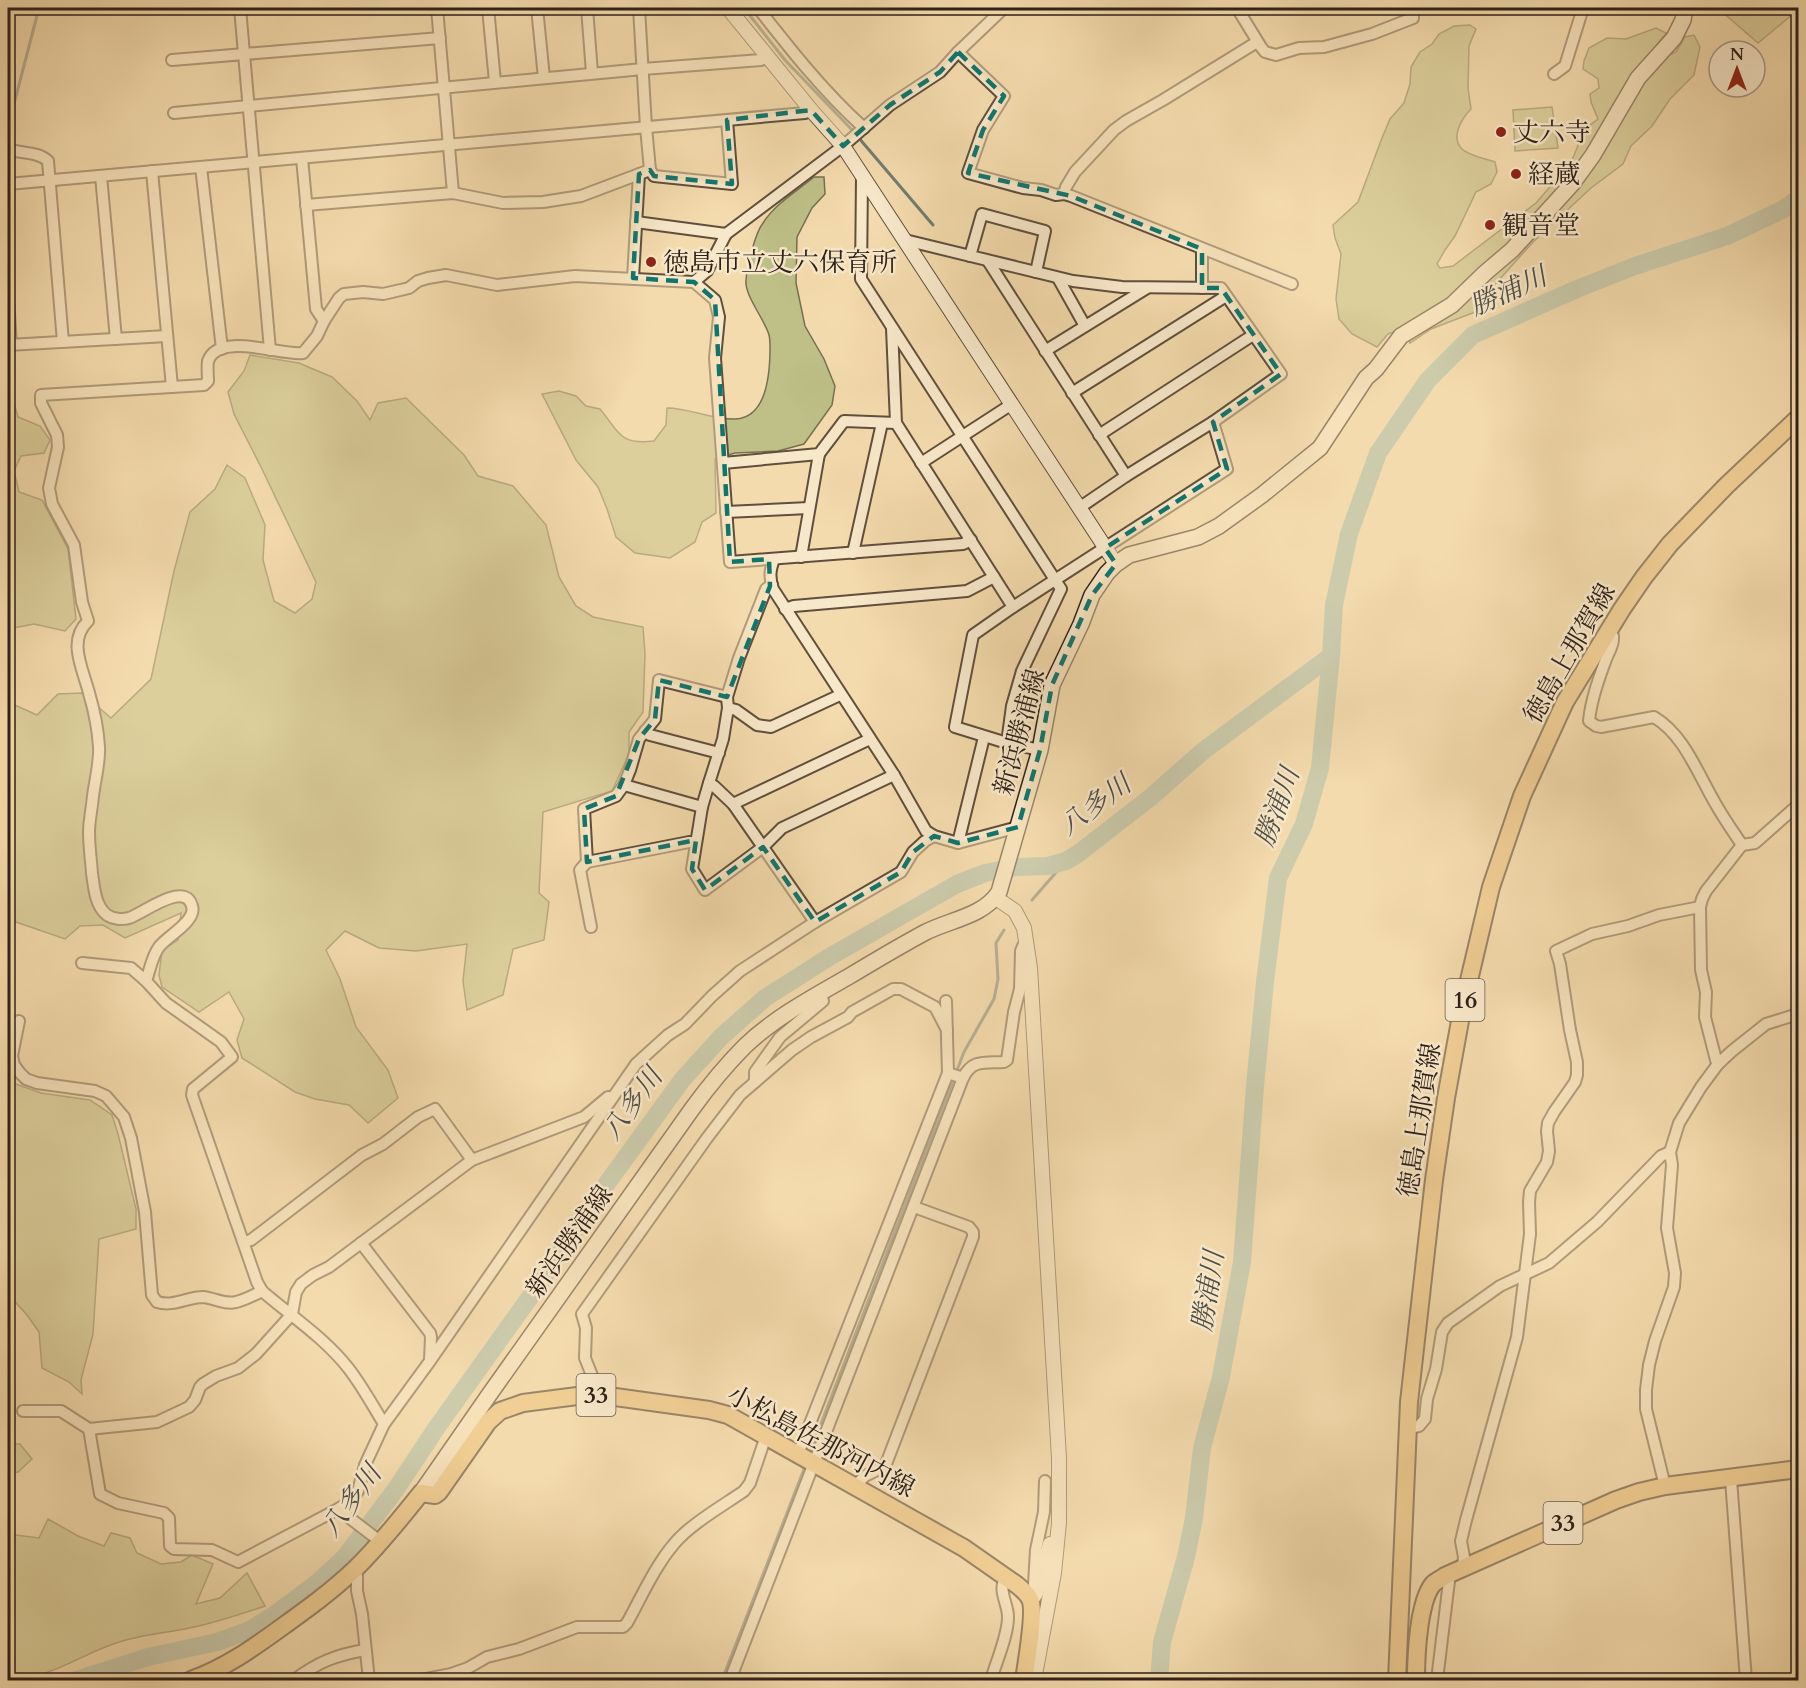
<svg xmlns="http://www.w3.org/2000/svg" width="1806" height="1688" font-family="Cardo,'Noto Serif JP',serif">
<rect width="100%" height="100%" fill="#f4dbad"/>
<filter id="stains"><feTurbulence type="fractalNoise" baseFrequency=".00333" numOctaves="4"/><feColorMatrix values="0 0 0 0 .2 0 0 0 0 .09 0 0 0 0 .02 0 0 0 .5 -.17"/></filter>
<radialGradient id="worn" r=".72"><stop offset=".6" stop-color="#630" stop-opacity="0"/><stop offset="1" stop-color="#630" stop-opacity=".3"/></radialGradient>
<g fill="#bec088" stroke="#767050" stroke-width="1.5">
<path d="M1722,8h76v2l-40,33 -38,-33z"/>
<path d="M1470,25l6,4 -7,17 -1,42 3,21c-9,9 -21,28 -9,40 6,6 24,10 33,13l2,10 -6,12 -15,8 -21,44 -10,14 -8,14 3,4 13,-2 83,-63 19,-22 13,-11 11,-27 3,-12 16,-12 -7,-17 -1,-8 9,-6 -1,-9 -15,-10 1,-8 5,-13 18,-10 19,1 30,-11 10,5 -10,13 7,12 13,-6 9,-15 9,-2 6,12 -6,28 -24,24 -18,27 -21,20 -8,18 -32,24 -58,54 -43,48 -3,13 -12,9 -44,17 -21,14 -6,-15 -16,6 -11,13 -25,-13 -13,-15 -3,-20 5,-45 -6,-16 -2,-13 25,-23 24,-64 8,-19 14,-16 6,-19 1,-17 9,-15 12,-8 7,-10 15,-8z"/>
<path d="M1552,107l6,41 -43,3 -2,-41z"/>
<path d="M814,177h10l1,17 -13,14 -15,29 -1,46 9,43 19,33 11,27 -3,19 -28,39 -26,7 -43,2 -20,6 1,54 -14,9 -7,20 -25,16 -35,-5 -19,-16 -9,-28 -9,-22 -22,-27 -34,-66 17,-3 17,5 10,10 14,3c20,24 19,36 54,32l12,-16 1,-17c23,0 45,12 68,11 32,-1 35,-47 35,-71 0,-4 0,-9 -1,-13 -4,-15 -25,-40 -23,-55 1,-13 9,-47 17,-57 12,-19 34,-32 51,-46z"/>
<path d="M250,355l49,8 33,14 25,24 13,19 8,-17 28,-5 58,57 14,21 35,10 33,39 13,52 17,29 17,11 50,10 2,27 -2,58 -14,20v22l-17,37 -69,21 -4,81 10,9 -5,38 -31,9 -10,46 -36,15 -4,-29 4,-37 -51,7 -37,-3 -34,-17 -19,19 14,29 16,48 32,43 10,28 -30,25 -19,-18 -34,-6 -20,-7 -53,-34 -5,-18 7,-21 -15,-27 -30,20 -37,-25 -3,-12 3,-25 16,-10 3,-27 -56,25 -22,-13 -23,1 -15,13 -49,-17 -8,-6v-214l29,13 21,-21 24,-1 29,25 40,-39 23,-108 16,-59 25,-23 12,-24 18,13 20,47 -2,35 11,41 21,12 17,-14 4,-17 -55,-115 -27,-53 -6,-22 16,-21z"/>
<path d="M8,383l10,34 22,9 10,14 -6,13 -23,3 -7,15 5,21 23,8 26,49 8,70 -11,12 -31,-7 -26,5z"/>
<path d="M8,1075l5,8 28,10 49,7 22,15 6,19 18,75v20l-37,10 -6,95 -12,46 1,14 -13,-12 -27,-14 -3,-36 -12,-17 -19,-21z"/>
<path d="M8,1444h12l12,15 -14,13 -10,1z"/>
<path d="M48,1519l30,17 26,10 7,-13 19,5 7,15 24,11 20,-2 11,-7 21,9 -17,40 24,-6 27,-25 18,33c-24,8 -47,16 -71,21 -26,6 -53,7 -78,16 -36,12 -69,37 -108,37v-146l31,4z"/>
</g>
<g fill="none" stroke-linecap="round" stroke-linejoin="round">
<g stroke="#707d71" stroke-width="3">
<path d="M744,8l41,52 69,72"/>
<path d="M8,127l31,-119"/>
<path d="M858,137l75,88"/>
<path d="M1032,900l34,-39"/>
<path d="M809,1455l155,-403 30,-53 4,-20 -2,-36 8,-13"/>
<path d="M722,1680l84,-216"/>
</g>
<g stroke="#9cbbad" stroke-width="18">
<path d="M76,1680l72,-23 69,-15 33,-12 27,-17 40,-30 28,-26 51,-68 41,-62 96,-134 75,-111 74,-102 40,-44 43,-38 66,-42 126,-72 28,-11 31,-6 32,-1 18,-5 13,-8 72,-56 52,-46 128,-95"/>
<path d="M1159,1680l3,-38 24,-85 8,-39 8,-70 19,-71 21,-115 13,-176 10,-104 13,-104 26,-54 16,-56 11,-112 3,-51 15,-71 29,-81 50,-73 45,-45 104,-46 58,-23 92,-30 55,-26 16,-11"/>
</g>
<g stroke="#604f3d" stroke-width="14">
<g id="minor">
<path d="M240,8l30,342"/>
<path d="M437,8l16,185"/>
<path d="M488,8l7,74"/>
<path d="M537,8l7,70"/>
<path d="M587,8l5,65"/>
<path d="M639,8l7,119 4,43 4,6 78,8 -5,-64"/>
<path d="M758,8c33,42 66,84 106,120"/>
<path d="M1237,8l24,39 4,5 11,3 23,-7 25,-1 48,-13 41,-16v-10"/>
<path d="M958,52l46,44 -21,34 -15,43 55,15 18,2 15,5 8,-1 7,2 221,88"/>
<path d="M172,60l268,-22"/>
<path d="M1554,74l11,-8 18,-58"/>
<path d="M174,113l469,-44 118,-9 7,-3"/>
<path d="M8,149c13,5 29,2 40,12l15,181"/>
<path d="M302,158l14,151 8,12"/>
<path d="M201,167l21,182"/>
<path d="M152,171l20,216"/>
<path d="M101,176l15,163"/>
<path d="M862,176l-1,103 200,310 -39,82 -10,35 -5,37"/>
<path d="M8,184l797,-71 6,-3"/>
<path d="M1064,194l2,-7 9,-15 39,-42 12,-9 37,-21 94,-58"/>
<path d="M306,205l147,-12 50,10 40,-1 38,-6 69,-26"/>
<path d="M636,222l90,12"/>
<path d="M905,240l168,41 49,6 99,1 60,86 -68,48 -87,54 -47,32"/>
<path d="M970,256l12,-42 63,17 -9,41"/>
<path d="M988,261l138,215"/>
<path d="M633,278l6,-104"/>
<path d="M1058,278l27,48"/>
<path d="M694,282l21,18 4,17 -4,41 15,204 233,-18 8,-4"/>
<path d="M1202,288v-39"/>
<path d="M8,297l3,48"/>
<path d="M892,328l4,95 117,184"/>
<path d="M8,345l159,-9"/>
<path d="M1045,351l102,-63"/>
<path d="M1072,393l154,-97"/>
<path d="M1099,435l154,-100"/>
<path d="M723,463l96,-9 25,-33 52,2"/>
<path d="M921,463l91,-59"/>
<path d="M726,512l83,-4"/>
<path d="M853,553l29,-130"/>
<path d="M801,557l18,-103"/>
<path d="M774,559c-4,11 -5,18 -1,30l121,186 32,56 8,5 24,7 60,-16"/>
<path d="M772,585l-6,4 -27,69 -12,39 1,11 -5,31 -14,44 5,3 19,18 82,118"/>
<path d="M785,609l9,-3 173,-15 27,-14"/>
<path d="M1608,632l5,4c1,9 -4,15 -7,23 -7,19 -15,41 -17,62l7,5 5,1 53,-10c30,18 43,55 60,84 8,15 18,29 28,44l13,-2 43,-38"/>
<path d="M728,708l8,2 21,15 14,2 69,-32"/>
<path d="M645,731l5,4 69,18"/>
<path d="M1040,750l-33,-7 -52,-16 18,-92 40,-28 214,-138 -14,-47"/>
<path d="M709,783l-7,24 -10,62 13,21 58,-43 19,-19 112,-53"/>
<path d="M624,785l-8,11 -32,13 3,53 102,-20h7"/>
<path d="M733,804l137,-65"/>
<path d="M702,807l-78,-22 6,-15 9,-31 16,-20 4,-39 68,17"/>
<path d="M958,843l26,-106"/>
<path d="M587,862l-7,8 11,57"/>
<path d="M82,963l49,5 15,13 20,22 55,39 11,15 -39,32 -1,6 65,187 5,9"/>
<path d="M146,981c4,-11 6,-25 13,-34 8,-11 38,-26 33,-41 -7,-26 -50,8 -63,12 -7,2 -16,1 -22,-3 -12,-9 -13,-28 -15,-42 -1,-13 -3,-27 -3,-41 0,-11 3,-24 4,-36 2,-16 7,-34 6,-49 -1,-18 -5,-37 -10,-54 -6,-24 -22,-52 -1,-72l-6,-19 -8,-57 -22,-41 -3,-16 9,-41 -1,-12 -16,-32v-8l163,-10 4,-4c0,-6 -1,-14 0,-20 11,-30 73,-5 95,-8l14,-17 7,-15 15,-23 5,-4 19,-2 20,2 9,-2 17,-4 9,-7 10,-3 18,-3 51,10 78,-9 119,6 13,-11 19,-37 117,-88 47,-41 50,-33 18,-20 46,-44"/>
<path d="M946,1001l2,72 15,5c9,-19 22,-15 41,-16l3,-2 7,-48 6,-23 1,-38 2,-5 4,-2"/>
<path d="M19,1021l-7,35 2,9 6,8 6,6 11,4 58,8 11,5 18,21 7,21 14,74 7,83 5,7c17,5 30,-5 46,-5 11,1 22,8 33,5 9,-2 18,-7 26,-11 29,25 63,47 87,78 13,17 24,37 35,55"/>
<path d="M1718,1064l-2,-4 -11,-43 1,-25 -5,-22 -1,-63 2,-8 4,-8 36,-46"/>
<path d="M755,1082v-10l25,-35 43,-36 -2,-9"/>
<path d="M244,1242l7,-2 111,-85 21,-11 35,-27 17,-8 37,51"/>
<path d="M361,1243l69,90 1,4 -1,23"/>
<path d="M592,1395l3,-12 -10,-25 1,-30 -4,-14 125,-176 33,-43 52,-45 19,-13 37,-20 4,-5 41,-23h8l34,18 12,23"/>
<path d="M23,1411h38l28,18 11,65 18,9 46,10 5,5 1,28 4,3 38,1 26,12 102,-54"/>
<path d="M1408,1428l11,-2 6,-7 2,-20 9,-30 6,-37 6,-9 52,-37 49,-23 48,-41 64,-66 9,-4"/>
<path d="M89,1429l68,-7 32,-15 6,-7 5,-13 3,-3 13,-8 22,-8 18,-14 36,-40 4,-22 5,-8 12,-9 16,-8 143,-107 112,-43 24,-20"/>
<path d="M798,1454l150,-381"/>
<path d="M1731,1479l15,201"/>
<path d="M855,1486l10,-10 16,-8 5,-4 87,-227v-5l-4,-5 -55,-20"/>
<path d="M1665,1486l-19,-77v-19l3,-25 6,-24 19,-54 1,-14 -8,-45 5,-63 -2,-13 9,-29 22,-36 17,-23 14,-13 34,-27 32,-10"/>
<path d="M381,1542l-34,-26 -7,-8 13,-10 5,-7 7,-26 19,-41 46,-63 206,-297 32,-29 17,-11 27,-28 28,-25 75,-49 86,-50 12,-20 12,-11 9,-5"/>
<path d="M1463,1568l1,-11 -3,-16 5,-21 51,-183 13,-103 -1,-32 1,-11 17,-29 2,-11 -2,-20 1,-8 6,-11 21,-30 2,-7v-13l-7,-32 -10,-66 -4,-13 36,-17 36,-8 31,-11 41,-8"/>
<path d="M354,1570l3,6v15l5,23 7,66"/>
<path d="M1034,1584l2,-34 8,-38 1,-31"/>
<path d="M294,1680c24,-18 42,-25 71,-30"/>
<path d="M420,1680l31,-6 17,-6 19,-11 32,-8 58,-22h46l4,-4c14,-25 28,-57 47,-79 15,-19 50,-39 70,-53l6,-8 16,-47"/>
<path d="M730,1680l233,-602"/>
<path d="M991,1680c5,-18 17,-44 17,-63 0,-14 -11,-27 -2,-40"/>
<path d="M1437,1680l13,-107"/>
</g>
</g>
<g stroke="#604f3d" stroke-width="16">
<g id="tertiary">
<path d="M728,8l83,102 32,36 273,418"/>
<path d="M996,898l19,13 9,17 6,40 29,490v65l-5,50 -20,107"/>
<path d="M1031,1601l5,-8 14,-49"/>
</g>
</g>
<g stroke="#2e2018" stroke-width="18">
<path id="secondary" d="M421,1493l68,-98 203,-286c16,-22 33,-43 53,-63 29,-28 68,-49 103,-69 25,-15 50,-30 76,-44 24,-13 59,-16 75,-41l41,-142 12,-65 29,-61 11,-29 15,-22 9,-9 13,-9 69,-18 21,-11 43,-31 58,-47 46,-70 10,-9 25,-33 51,-31 33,-32 27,-23 60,-66 21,-29 45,-77 36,-40 9,-18 2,-12"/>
</g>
<g stroke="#2e2018" stroke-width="20">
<g id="primary">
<path d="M191,1680c34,-12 62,-32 91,-53 25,-18 50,-36 73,-58 24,-23 45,-50 66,-76l14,2 4,-3 49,-70 12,-11 23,-8 62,-8 23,1 101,14 19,5 236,133 53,37c5,4 10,8 13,14 6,12 -4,66 -6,81"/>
<path d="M1397,1680l12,-278 25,-222 12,-82 16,-88 29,-123 31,-91 43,-94 57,-93 22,-32 26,-33 56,-58 72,-68"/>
<path d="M1416,1680c0,-22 2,-78 17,-96 3,-3 8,-5 12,-8l171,-76 23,-8 26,-6 133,-17"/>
</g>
</g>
<use href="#minor" stroke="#f8e8ca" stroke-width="10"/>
<use href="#tertiary" stroke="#f8e8ca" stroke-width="14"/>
<use href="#secondary" stroke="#f8e8ca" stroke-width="15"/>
<use href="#primary" stroke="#eabe76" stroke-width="16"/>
</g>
<path d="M0 0H1806V1688H0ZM958,52l46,44 -21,34 -15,43 103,23 131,53v39h19l60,86 -68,48 14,47 -122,79 11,16 -24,31 -40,90 -12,65 -22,77 -60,16 -24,-7 -21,16 -12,20 -86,50 -52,-75 -58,43 -13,-21 4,-29 -109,22 -3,-53 32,-13 23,-57 16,-20 4,-39 68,17 43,-111 -1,-27 -39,3 -15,-262 -21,-18 -61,-4 6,-104 11,-4 4,6 78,8 -5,-64 84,-10 32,36 47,-41 50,-33z" fill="#f4dbad" fill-opacity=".55" fill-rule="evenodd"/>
<path fill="none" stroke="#0f766e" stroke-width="4.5" stroke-dasharray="12 8" stroke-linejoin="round" d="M958,52l46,44 -21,34 -15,43 103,23 131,53v39h19l60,86 -68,48 14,47 -122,79 11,16 -24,31 -40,90 -12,65 -22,77 -60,16 -24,-7 -21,16 -12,20 -86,50 -52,-75 -58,43 -13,-21 4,-29 -109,22 -3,-53 32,-13 23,-57 16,-20 4,-39 68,17 43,-111 -1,-27 -39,3 -15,-262 -21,-18 -61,-4 6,-104 11,-4 4,6 78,8 -5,-64 84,-10 32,36 47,-41 50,-33z"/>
<g fill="#8f2418" stroke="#f8e8ca" stroke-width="2">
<circle cx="1501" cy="132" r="6"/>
<circle cx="1516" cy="174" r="6"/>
<circle cx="1490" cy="225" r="6"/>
<circle cx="651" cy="262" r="6"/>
</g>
<g text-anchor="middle" stroke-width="5" stroke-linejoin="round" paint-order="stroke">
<g fill="#f8e8ca" stroke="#6b5c4d" stroke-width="1.5">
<rect x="1445.5" y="979" width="39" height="42" rx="4.5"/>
<rect x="576.5" y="1374" width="39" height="42" rx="4.5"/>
<rect x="1543.5" y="1502" width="39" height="42" rx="4.5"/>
</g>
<g font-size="24" font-weight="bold" fill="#2e2018">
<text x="1465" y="1008">16</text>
<text x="596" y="1403">33</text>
<text x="1563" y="1531">33</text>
</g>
<g font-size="26" fill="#2e2018" stroke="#f8e8ca" text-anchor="start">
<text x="1513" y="141">丈六寺</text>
<text x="1528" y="183">経蔵</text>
<text x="1502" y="234">観音堂</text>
<text x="663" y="271">徳島市立丈六保育所</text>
</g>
<g font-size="26" fill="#2e2018" stroke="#f8e8ca">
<text transform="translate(1569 653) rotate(-60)" y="9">徳島上那賀線</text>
<text transform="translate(1019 732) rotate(-75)" y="9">新浜勝浦線</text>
<text transform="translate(1419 1120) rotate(-81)" y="9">徳島上那賀線</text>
<text transform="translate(569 1241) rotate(-55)" y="9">新浜勝浦線</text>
<text transform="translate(821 1441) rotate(28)" y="9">小松島佐那河内線</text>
</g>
<g font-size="27" font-style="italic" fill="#4f4e45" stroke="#f8e8ca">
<text transform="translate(1508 291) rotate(-24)" y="9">勝浦川</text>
<text transform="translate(1095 805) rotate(-37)" y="9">八多川</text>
<text transform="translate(1277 807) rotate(-70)" y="9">勝浦川</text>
<text transform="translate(632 1104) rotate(-54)" y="9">八多川</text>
<text transform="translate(1208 1291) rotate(-81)" y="9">勝浦川</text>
<text transform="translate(351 1501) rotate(-54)" y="9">八多川</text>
</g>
</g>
<rect width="1806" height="1688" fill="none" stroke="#f4dbad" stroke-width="30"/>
<rect x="9" y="9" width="1788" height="1670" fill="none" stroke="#2e2018" stroke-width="3"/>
<rect x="15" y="15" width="1776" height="1658" fill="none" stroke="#2e2018" stroke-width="1.5"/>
<g transform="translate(1737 69)"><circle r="28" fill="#f8e8ca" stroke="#a79883" stroke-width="1.5"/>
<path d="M0-4.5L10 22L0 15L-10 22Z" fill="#8f2418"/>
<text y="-9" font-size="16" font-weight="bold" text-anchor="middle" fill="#2e2018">N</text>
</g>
<rect width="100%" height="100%" filter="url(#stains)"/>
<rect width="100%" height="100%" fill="url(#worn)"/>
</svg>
